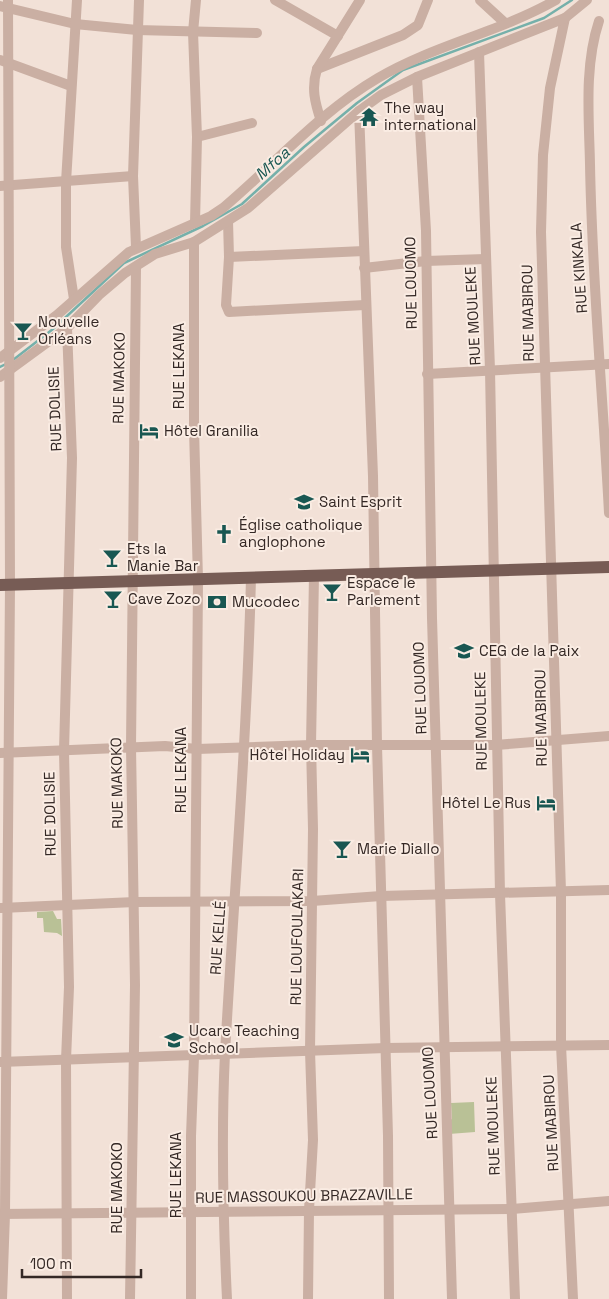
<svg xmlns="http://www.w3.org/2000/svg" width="609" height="1299" font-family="'Space Grotesk',sans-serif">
<rect width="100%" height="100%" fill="#f2e1d7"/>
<g fill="#b9c196">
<path d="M53,911l4,8h4l1,17 -5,-3 -13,-1 -1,-14h-6v-6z"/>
<path d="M474,1102l1,30 -26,2 -1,-13 4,-2 -1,-16z"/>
</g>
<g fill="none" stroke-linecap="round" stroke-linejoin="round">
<g stroke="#75b0aa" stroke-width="2.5">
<path d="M13,360l40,-31 71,-66 79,-37 39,-22 62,-57 53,-44 46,-33 141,-52 28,-18"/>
<path d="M0,367l6,-3"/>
</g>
<g stroke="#caafa3" stroke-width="10">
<path d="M275,0l63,36"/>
<path d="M480,0l25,23"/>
<path d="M0,6l75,18 62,6 120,3"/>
<path d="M565,18l-15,70 -7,67 -2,77 20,660v153l12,254"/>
<path d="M599,21c-15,45 -10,97 -9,143 2,117 13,233 19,349"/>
<path d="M479,52l11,318 10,524 15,405"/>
<path d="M0,60l71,26"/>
<path d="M317,69l86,-34 15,-10 10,-25"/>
<path d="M417,77l9,154 6,387 20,681"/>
<path d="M359,111l14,365 4,269 11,391 1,163"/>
<path d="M321,121c-6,-18 -10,-33 -4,-52l43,-69"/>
<path d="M197,137l55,-14"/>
<path d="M0,186l133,-10"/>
<path d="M228,221l1,36 -3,48 3,7 136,-7"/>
<path d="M195,223l2,-86 -4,-105 3,-32"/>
<path d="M136,247l-3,-71 6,-176"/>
<path d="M229,257l135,-6"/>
<path d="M364,268l62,-7 59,-2"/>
<path d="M74,299l-8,-52v-65l11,-182"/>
<path d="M67,328l5,130 -8,293 5,236 -3,73 1,239"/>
<path d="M0,358l57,-43 72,-63 82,-36 12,-8c51,-43 97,-96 155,-130 56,-33 122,-46 178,-78"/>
<path d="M427,374l182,-10"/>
<path d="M0,377l67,-49 32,-33 26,-22 30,-19 39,-12 54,-34 111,-97 22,-16 36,-18 148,-59 22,-18"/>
<path d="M0,753l165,-7 32,3 114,-4h185l113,-9"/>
<path d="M1,908l134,-6 177,-1 69,-5 228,-6"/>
<path d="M0,1062l386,-14 223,-3"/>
<path d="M0,1214l512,-5 97,-8"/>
<path d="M2,1299l3,-85 5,-629 -2,-585"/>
<path d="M130,1299l5,-314 -4,-238 5,-480"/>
<path d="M191,1299v-163l3,-80 4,-476 -4,-152v-186"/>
<path d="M227,1299c-4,-82 -6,-164 -2,-246 9,-158 22,-316 26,-475"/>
<path d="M308,1299l1,-89 4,-70 -3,-89 3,-222 -2,-84 3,-170"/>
</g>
<path stroke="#775c55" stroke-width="12" d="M0,585l609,-18"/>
</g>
<defs>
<g id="temple-bare" transform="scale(1.5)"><path d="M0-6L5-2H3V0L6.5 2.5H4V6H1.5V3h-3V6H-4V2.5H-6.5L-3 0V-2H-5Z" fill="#195752" stroke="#faece3" stroke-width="2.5" paint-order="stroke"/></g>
<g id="bar-bare" transform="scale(1.5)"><path d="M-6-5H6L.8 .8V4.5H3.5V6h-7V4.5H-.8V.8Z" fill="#195752" stroke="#faece3" stroke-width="2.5" paint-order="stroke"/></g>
<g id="hotel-bare" transform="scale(1.5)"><path d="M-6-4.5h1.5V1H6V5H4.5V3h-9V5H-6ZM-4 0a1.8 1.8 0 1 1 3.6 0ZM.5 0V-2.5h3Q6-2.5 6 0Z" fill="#195752" stroke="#faece3" stroke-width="2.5" paint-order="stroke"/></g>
<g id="school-bare" transform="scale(1.5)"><path d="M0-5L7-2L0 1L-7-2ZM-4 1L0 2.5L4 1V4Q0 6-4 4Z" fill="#195752" stroke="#faece3" stroke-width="2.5" paint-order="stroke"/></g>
<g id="church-bare" transform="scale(1.5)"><path d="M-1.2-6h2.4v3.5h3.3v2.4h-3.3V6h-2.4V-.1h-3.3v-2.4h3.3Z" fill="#195752" stroke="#faece3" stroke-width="2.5" paint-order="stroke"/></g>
<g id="bank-bare" transform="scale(1.5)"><path d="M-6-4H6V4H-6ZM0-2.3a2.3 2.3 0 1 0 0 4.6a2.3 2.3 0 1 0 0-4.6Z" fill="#195752" stroke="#faece3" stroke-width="2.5" paint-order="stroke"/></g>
</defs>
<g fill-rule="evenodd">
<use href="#temple-bare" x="369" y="117"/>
<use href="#bar-bare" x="23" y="331"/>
<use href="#hotel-bare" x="149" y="431"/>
<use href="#school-bare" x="304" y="502"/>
<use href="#church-bare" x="224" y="534"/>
<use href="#bar-bare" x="112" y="558"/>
<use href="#bar-bare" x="332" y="592"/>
<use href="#bar-bare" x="113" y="599"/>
<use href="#bank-bare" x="217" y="602"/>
<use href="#school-bare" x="464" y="651"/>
<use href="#hotel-bare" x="360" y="755"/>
<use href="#hotel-bare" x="546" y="803"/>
<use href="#bar-bare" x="342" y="849"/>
<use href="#school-bare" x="174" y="1040"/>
</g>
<g text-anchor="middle" stroke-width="4" stroke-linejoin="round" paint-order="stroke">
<g font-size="15" fill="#342825" stroke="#faece3" text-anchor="start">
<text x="384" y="113">The way<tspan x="384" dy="17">international</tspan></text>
<text x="38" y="327">Nouvelle<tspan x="38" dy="17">Orléans</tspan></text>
<text x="164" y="436">Hôtel Granilia</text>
<text x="319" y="507">Saint Esprit</text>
<text x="239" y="530">Église catholique<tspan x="239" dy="17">anglophone</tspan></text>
<text x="127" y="554">Ets la<tspan x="127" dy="17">Manie Bar</tspan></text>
<text x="347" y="588">Espace le<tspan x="347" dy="17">Parlement</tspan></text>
<text x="128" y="604">Cave Zozo</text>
<text x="232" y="607">Mucodec</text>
<text x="479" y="656">CEG de la Paix</text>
<text x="345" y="760" text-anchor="end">Hôtel Holiday</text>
<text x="531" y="808" text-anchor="end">Hôtel Le Rus</text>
<text x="357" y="854">Marie Diallo</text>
<text x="189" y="1036">Ucare Teaching<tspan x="189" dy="17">School</tspan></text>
</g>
<g font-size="15" fill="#342825" stroke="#faece3">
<text transform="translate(579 268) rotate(-94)" y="5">RUE KINKALA</text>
<text transform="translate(411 283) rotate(-91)" y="5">RUE LOUOMO</text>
<text transform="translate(528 313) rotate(-91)" y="5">RUE MABIROU</text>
<text transform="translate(473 316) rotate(-93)" y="5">RUE MOULEKE</text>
<text transform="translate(179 366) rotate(-90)" y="5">RUE LEKANA</text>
<text transform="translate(119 378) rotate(-89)" y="5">RUE MAKOKO</text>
<text transform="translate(55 409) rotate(-92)" y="5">RUE DOLISIE</text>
<text transform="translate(420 688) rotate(-92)" y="5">RUE LOUOMO</text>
<text transform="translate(541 718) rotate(-91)" y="5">RUE MABIROU</text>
<text transform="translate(481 721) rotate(-91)" y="5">RUE MOULEKE</text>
<text transform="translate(181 770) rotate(-90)" y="5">RUE LEKANA</text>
<text transform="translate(117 783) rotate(-91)" y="5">RUE MAKOKO</text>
<text transform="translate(50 814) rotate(-91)" y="5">RUE DOLISIE</text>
<text transform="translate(297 937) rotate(-89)" y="5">RUE LOUFOULAKARI</text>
<text transform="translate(218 938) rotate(-86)" y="5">RUE KELLÉ</text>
<text transform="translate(430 1093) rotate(-93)" y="5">RUE LOUOMO</text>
<text transform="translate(551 1123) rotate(-93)" y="5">RUE MABIROU</text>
<text transform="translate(493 1126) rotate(-92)" y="5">RUE MOULEKE</text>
<text transform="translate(176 1175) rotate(-90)" y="5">RUE LEKANA</text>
<text transform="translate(117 1188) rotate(-90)" y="5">RUE MAKOKO</text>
<text transform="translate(304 1196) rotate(-1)" y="5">RUE MASSOUKOU BRAZZAVILLE</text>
</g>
<g font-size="16" font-style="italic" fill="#195752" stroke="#faece3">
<text transform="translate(272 163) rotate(-42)" y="6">Mfoa</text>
</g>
</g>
<path d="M22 1269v8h119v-8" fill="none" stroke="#342825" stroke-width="2.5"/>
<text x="30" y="1269" font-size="15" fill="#342825" stroke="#faece3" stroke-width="4" paint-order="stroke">100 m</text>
</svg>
